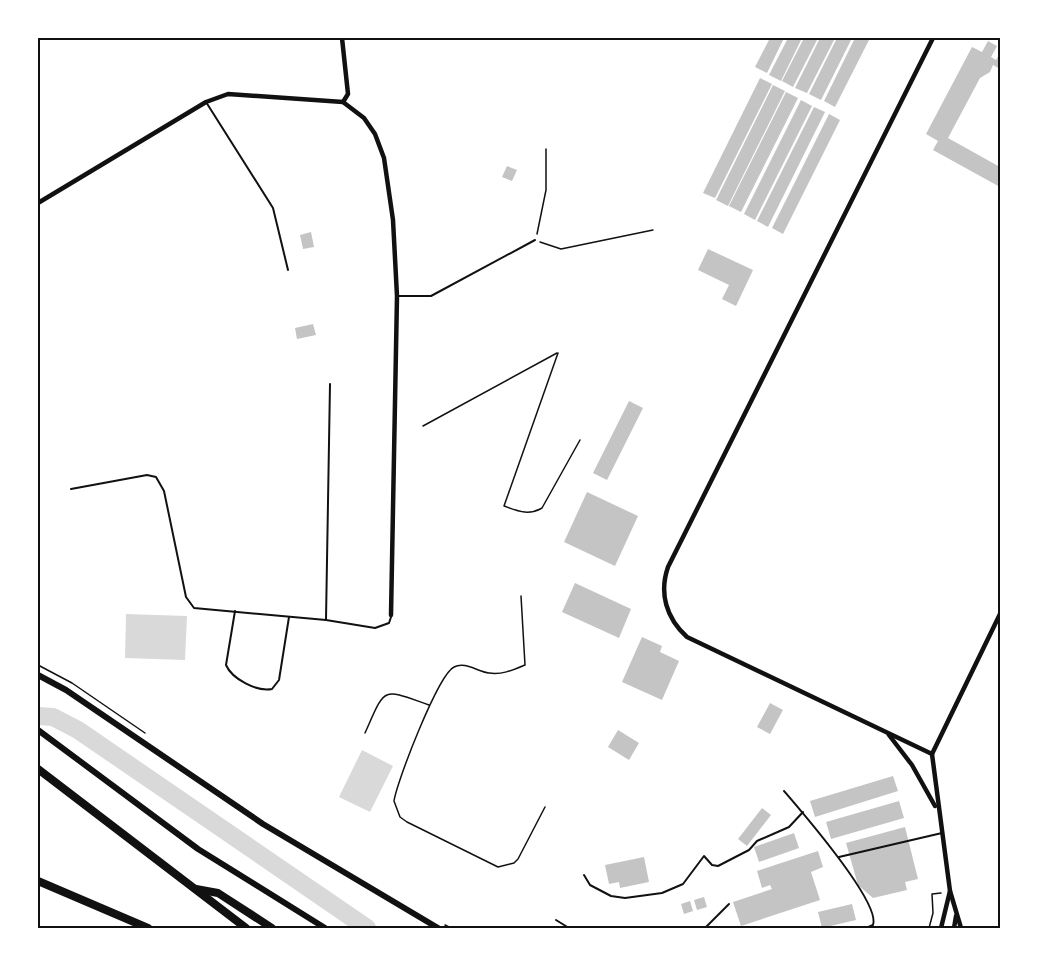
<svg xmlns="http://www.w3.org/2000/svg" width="1038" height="966" font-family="'Public Sans',sans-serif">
<rect width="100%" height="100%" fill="#fff"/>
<g fill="#d9d9d9">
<path d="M126,614l61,2 -2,44 -60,-2z"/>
<path d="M362,750l31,16 -23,46 -31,-15z"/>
</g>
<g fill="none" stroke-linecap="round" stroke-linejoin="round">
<path stroke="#d9d9d9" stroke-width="18" d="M38,716l15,1 25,13 289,198"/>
</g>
<g fill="#c4c4c4">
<path d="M770,38h14l-17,35 -12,-6z"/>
<path d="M788,38h14l-21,43 -12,-6z"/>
<path d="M804,38h14l-25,49 -11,-6z"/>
<path d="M820,38h15l-28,55 -12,-5z"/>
<path d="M837,38h15l-31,62 -12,-6z"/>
<path d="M855,38h15l-35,69 -11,-6z"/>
<path d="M988,41l9,5 -6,11 5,3 4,-7v16l-7,-4 -3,7 -10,6 -32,60 52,29v20l-67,-37 5,-9 -12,-7 46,-87 10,5z"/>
<path d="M760,78l12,6 -57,114 -12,-5z"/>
<path d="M773,85l12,6 -57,115 -12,-6z"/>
<path d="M786,92l12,6 -57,114 -12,-6z"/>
<path d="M801,100l11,6 -57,114 -11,-6z"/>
<path d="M814,107l11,5 -57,115 -11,-6z"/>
<path d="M829,114l11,6 -57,114 -11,-6z"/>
<path d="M507,166l10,4 -5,11 -10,-4z"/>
<path d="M311,232l3,15 -11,2 -3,-14z"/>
<path d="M708,249l45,21 -17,36 -14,-7 7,-14 -31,-15z"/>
<path d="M313,324l3,11 -19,4 -2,-11z"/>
<path d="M629,401l14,7 -36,72 -14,-7z"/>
<path d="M587,492l51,24 -23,50 -51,-24z"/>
<path d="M575,583l56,26 -12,29 -57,-26z"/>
<path d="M642,637l20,9 -2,6 19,9 -17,39 -40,-18z"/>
<path d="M770,703l13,7 -13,24 -13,-7z"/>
<path d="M618,730l21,13 -10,17 -21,-13z"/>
<path d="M893,776l5,15 -83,26 -5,-16z"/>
<path d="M899,801l5,17 -73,21 -5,-17z"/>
<path d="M762,808l9,7 -24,31 -9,-7z"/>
<path d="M905,827l13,52 -13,3 2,8 -34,8 -15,-13 -12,-42z"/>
<path d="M794,833l5,15 -40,14 -5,-15z"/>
<path d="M818,851l5,16 -12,5 9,28 -79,26 -8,-24 39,-13 -2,-4 -8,3 -5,-17z"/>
<path d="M644,857l5,25 -29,6 -1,-6 -10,2 -4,-19z"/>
<path d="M704,897l3,10 -10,3 -3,-10z"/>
<path d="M690,901l3,10 -9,3 -3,-10z"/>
<path d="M852,904l4,16 -34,8 -4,-16z"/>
</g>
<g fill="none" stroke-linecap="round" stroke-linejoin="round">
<g stroke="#111" stroke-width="1.5">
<path d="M537,234l9,-44v-41"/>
<path d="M540,242l21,7 92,-19"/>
<path d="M558,353l-54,153c14,5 24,10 38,2l38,-68"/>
<path d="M423,426l134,-73"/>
<path d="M521,596l4,69c-12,5 -23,10 -36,8 -11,-1 -24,-12 -35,-6 -16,8 -57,114 -60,134l6,16 7,5 91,45 16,-4 4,-4 27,-52"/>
<path d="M38,665l34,18 73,50"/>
<path d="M365,733c21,-47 16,-45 64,-28"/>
<path d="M445,925l6,3"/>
<path d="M929,928l4,-15 -1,-19 9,-1"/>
</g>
<g stroke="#111" stroke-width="2">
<path d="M206,102l67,106 15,62"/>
<path d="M397,296h34l104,-56"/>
<path d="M71,489l76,-14 9,2 8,14 22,106 8,11 132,12 49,8 14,-5 2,-6"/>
<path d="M235,611l-9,54c6,14 31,27 46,24l7,-9 10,-63"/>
<path d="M326,620l4,-236"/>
<path d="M784,791c18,21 97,112 89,134l-7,3"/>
<path d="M839,857l103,-24"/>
<path d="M584,875l6,10 21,11 14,2 37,-5 21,-9 21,-28 8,9 6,1 31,-16 8,-9 32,-14 14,-15"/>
<path d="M556,920l13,8"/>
<path d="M705,928l24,-24"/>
</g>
<g stroke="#111" stroke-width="4.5">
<path d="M342,38l6,56 -5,8"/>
<path d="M38,203l168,-101 22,-8 115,8 21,16 11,16 9,24 9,62 4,76 -6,319"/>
<path d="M889,735l23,30 23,41"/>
<path d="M932,754l-245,-117c-21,-19 -28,-44 -19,-70l265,-529"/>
<path d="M941,928l9,-37"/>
<path d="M954,928l2,-12"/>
<path d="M961,928l-11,-37 -18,-137 68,-140"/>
</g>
<g stroke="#111" stroke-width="6">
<path d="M38,675l28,15 197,134 175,104"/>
<path d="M38,730l160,119 127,79"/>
</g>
<g stroke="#111" stroke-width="8">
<path d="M38,769l208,159"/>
<path d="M38,881l110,47"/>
<path d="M196,889l22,4 54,35"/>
</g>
</g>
<rect width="1038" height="966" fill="none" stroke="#ffffff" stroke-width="78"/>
<rect x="39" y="39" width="960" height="888" fill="none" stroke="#111" stroke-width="2"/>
</svg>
